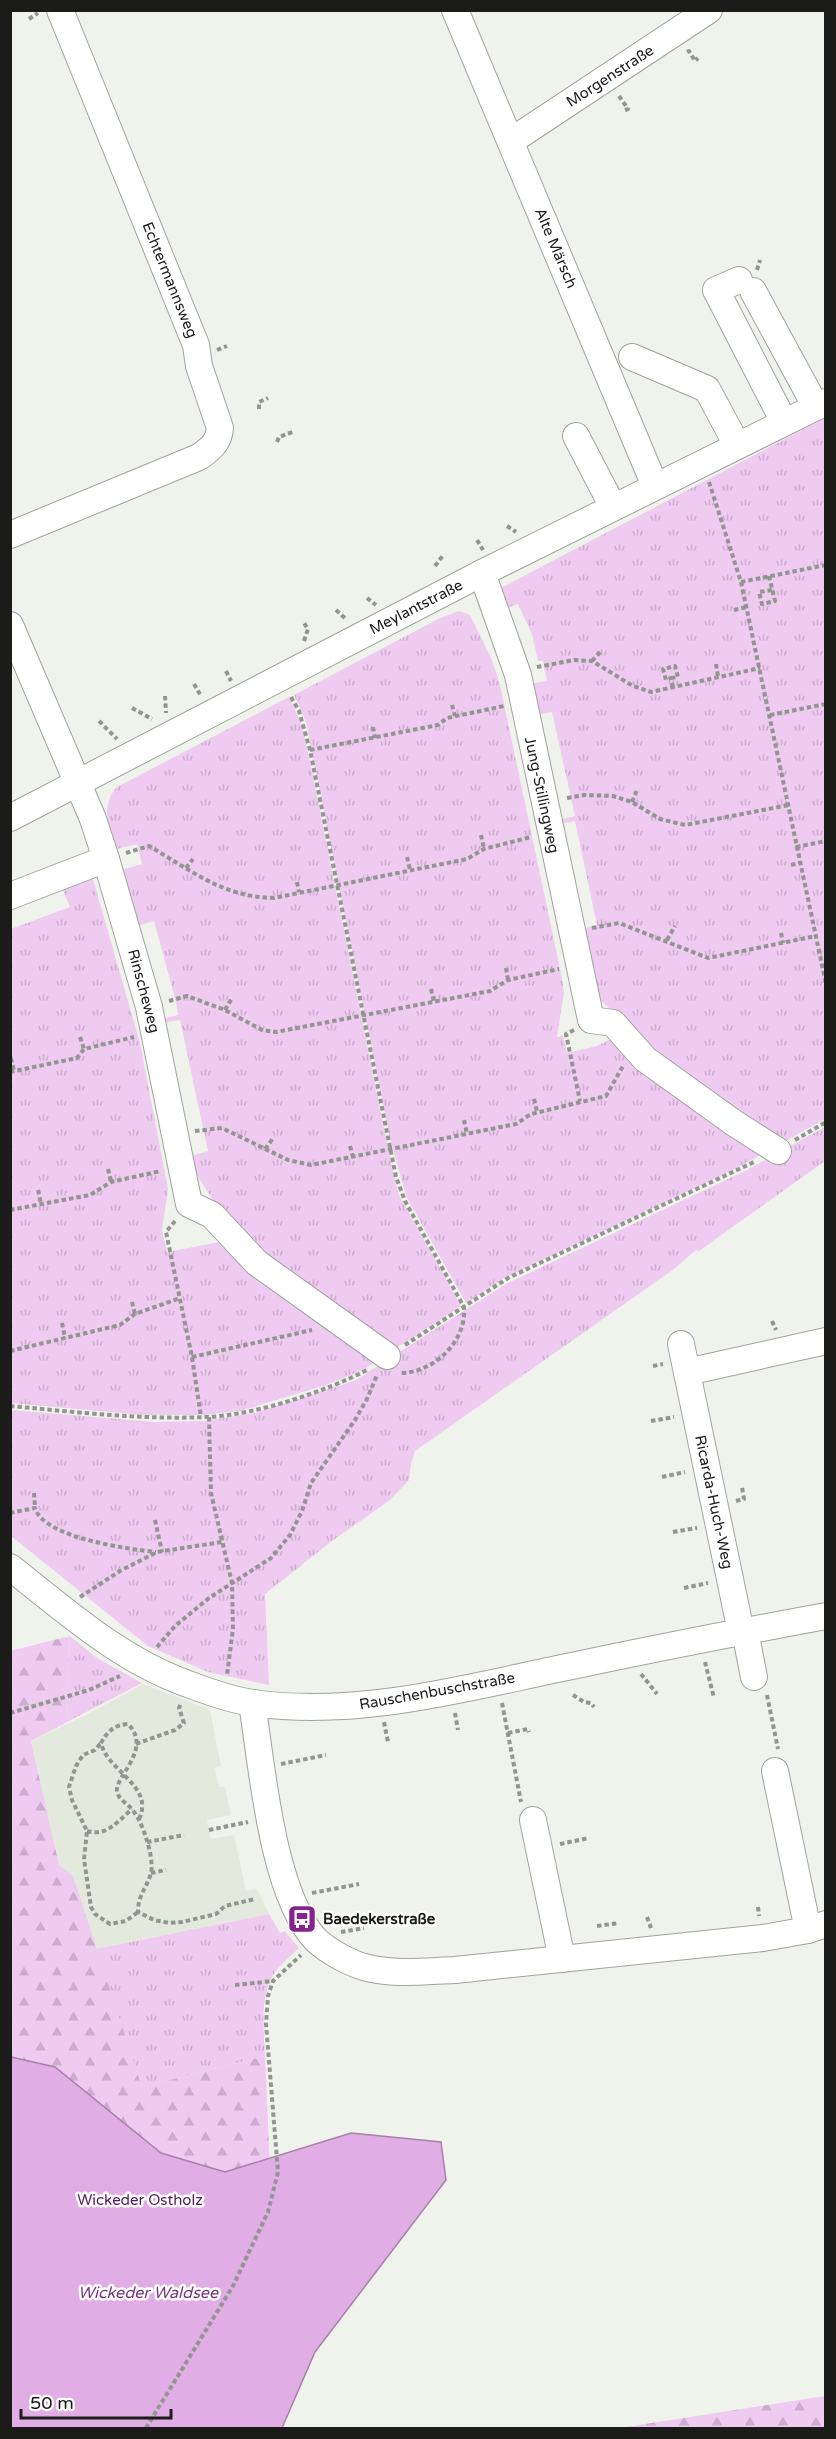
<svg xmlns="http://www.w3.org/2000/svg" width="836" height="2439" font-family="'Varela Round',sans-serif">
<defs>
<pattern id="grass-tufts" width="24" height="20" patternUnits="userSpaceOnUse" patternTransform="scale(1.5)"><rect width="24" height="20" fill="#efcaf1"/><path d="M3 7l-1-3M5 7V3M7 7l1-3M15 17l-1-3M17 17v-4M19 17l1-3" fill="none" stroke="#ccadce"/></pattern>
<pattern id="forest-firs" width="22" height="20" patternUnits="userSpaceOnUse" patternTransform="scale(1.5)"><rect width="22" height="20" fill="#efcaf1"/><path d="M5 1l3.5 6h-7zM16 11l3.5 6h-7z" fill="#ccadce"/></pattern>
</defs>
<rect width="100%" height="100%" fill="#f0f3ec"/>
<path fill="#e3e9dc" d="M143,1684l67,26 11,56 -6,2 4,19h6l6,28 -24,5 4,19 23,-4 12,56 11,-2 12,25 -173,35 -23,-73 -14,-11 -28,-124 57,-27z"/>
<g fill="url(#grass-tufts)">
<path d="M825,418v701l-90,50 -231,109 -38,25 -60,-107 -16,-58 -84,-416 -12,-27 146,-77 19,-7 11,4 22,45 8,25 62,293 2,15 -7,44 6,-1 4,17 30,-7 20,-10 -2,-25c-28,-12 -28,-54 -34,-82l16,-4 -22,-104 -16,3v-4l16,-4 -23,-104 -16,3 -7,-31 18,-3 -4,-20h-5l-6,-27 -14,-30 -14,5 -3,-21z"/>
<path d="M289,697l12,26 8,34 84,416 6,22 62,111 -98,64 -37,15 -86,26 -36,4h-62l-131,-12v-474l59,-22 -7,-17 30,-11 47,164 28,146 -6,41 5,22 53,-10 -4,-14 4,-17 -23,-36 -6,-19 17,-5 -28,-131 -17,3 -1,-4 16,-4 -2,-13 -22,-81 -17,5 -16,-56 21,-6 -5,-20 -20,5c-10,-18 -16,-46 0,-62z"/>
<path d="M825,1127v34l-126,90 -3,-1 -22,19 -259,182 -4,13 -2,16 -19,20 -58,41 -67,53 4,91 -61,-13 -60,-26 -137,-110v-126l144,12 49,-1 50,-8 100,-32 152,-97 237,-112z"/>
<path d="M70,1636l27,22 45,25 -75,39z"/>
<path d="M269,1914l11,19 5,-2 14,17c-8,8 -17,15 -24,24 -16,24 -11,57 -10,84l-123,31 -46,-138z"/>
</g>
<g fill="url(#forest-firs)">
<path d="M70,1636l-3,86 -36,19 28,124 14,11 69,211 123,-31 5,112 -259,260 -1,-777z"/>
<path d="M825,2396v32h-206z"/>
</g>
<path fill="#e1ade5" stroke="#a682a8" stroke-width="1.5" d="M11,2057l44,10 106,86 64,19 126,-39 90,9 5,38 -131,172 -33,76h-271z"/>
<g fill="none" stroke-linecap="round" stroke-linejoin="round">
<g stroke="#a0a39d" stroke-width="28">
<g id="minor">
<path d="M455,10l200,476"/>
<path d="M511,141l198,-131"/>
<path d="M739,280l-23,10 68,132"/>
<path d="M753,291l63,116"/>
<path d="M632,357l75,32 30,56"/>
<path d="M576,436l37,71"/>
<path d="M10,535l189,-78c11,-8 20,-14 21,-29l-21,-62 -3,-21 -136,-335"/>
<path d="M482,573l36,102 73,345 22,3 32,36 89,64 44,28"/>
<path d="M10,625l83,194 13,40 43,148 40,197 23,11 45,48 130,93"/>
<path d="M10,818l472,-245 344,-171"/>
<path d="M10,896l96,-37"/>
<path d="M681,1344l60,288"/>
<path d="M687,1372l139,-31"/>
<path d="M10,1567c56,44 110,93 178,117 21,8 43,16 65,19 105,15 212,-15 314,-36 86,-18 172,-35 259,-51"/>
<path d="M745,1631l9,46"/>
<path d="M252,1703c10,63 20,191 64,237 13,12 35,24 52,28 28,7 59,3 87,2l308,-32 45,-8 18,-6"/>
<path d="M775,1771l33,159"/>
<path d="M533,1820l29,139"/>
</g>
</g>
<g stroke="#939590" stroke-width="4" stroke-dasharray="4.5 3" stroke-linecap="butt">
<path d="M29,19l9,-6"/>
<path d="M687,52l2,-1 6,10 3,-3"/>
<path d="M619,96l9,13 -3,1"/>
<path d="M757,270l3,-10"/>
<path d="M217,350l10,-4"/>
<path d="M259,409v-7l9,-4"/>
<path d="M277,442l2,-5 16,-6"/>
<path d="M709,482l32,100 85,402"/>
<path d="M507,526l9,6"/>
<path d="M477,540l6,10"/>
<path d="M435,566l9,-12"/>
<path d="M769,576l6,25 -13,3 -3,-12 13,-2"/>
<path d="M741,582l85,-17"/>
<path d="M367,598l9,7"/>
<path d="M336,610l11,10"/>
<path d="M734,610l13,-3"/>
<path d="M304,641l4,-12 -4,-6"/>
<path d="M592,661l9,-10"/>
<path d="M716,664l2,13"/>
<path d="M537,667l37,-7 18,1 41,25 18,6 109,-24"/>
<path d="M226,671l5,10"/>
<path d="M671,678l7,-1 -3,-11 -12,3 3,11 5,-2 2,9"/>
<path d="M194,684l7,12"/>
<path d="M165,696l1,17"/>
<path d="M291,697l8,14 11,39 86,427 9,24 59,106c3,34 -30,66 -64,66"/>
<path d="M452,705l3,11"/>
<path d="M132,708l20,11"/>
<path d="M770,715l56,-11"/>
<path d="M99,721l18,18"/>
<path d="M373,727l2,11"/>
<path d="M310,750l128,-25 9,-7 57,-12"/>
<path d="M567,798l18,-3 28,1 19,6 28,17 25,6 104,-20"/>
<path d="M632,802l5,-12"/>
<path d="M481,835l3,14"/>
<path d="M796,847l30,-6"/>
<path d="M126,853l23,-7c43,25 74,51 125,52l193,-39 17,-10 47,-12"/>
<path d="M407,857l3,13"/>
<path d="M791,865l8,-2"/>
<path d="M186,868l7,-9"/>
<path d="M297,882l2,10"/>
<path d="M592,928l27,-5 89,35 108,-22"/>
<path d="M781,933l2,10"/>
<path d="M667,940l8,-14"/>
<path d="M506,968l2,12"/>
<path d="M431,989l3,13"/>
<path d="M169,1001l18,-5 38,14 37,20 14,2 214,-41 18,-11 51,-11"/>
<path d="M225,1010l7,-12"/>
<path d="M574,1030l-8,4 14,67"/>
<path d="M80,1037l4,12"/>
<path d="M11,1058l3,13"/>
<path d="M10,1072l67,-14 7,-9 50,-12"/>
<path d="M534,1099l3,13"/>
<path d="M464,1120l3,14"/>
<path d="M195,1131l27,-3 66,32 23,5 205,-41 15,-10 75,-18 17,-30"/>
<path d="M795,1140l31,-18"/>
<path d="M350,1146l3,11"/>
<path d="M265,1149l9,-12"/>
<path d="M108,1169l3,13"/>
<path d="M38,1190l3,14"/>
<path d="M10,1210l80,-15 21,-13 50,-11"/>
<path d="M175,1221l-9,11 26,125 9,60"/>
<path d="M132,1302l3,12"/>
<path d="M772,1321l4,9"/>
<path d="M62,1323l3,15"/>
<path d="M405,1345l103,-67 246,-116"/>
<path d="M10,1351l110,-26 15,-11 45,-16"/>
<path d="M192,1357l120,-27"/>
<path d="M653,1366l10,-2"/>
<path d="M10,1406c66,6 132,14 197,11 49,-2 120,-26 162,-48"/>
<path d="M209,1417l2,76 21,90 1,46 -6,46"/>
<path d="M651,1421l23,-4"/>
<path d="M662,1477l23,-5"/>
<path d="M34,1493l1,15"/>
<path d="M736,1501l8,-2 -2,-12h2"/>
<path d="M10,1513l25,-5c9,30 93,41 121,44"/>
<path d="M155,1520l7,32"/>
<path d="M673,1532l24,-4"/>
<path d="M684,1588l24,-5"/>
<path d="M80,1597l40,-26 37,-19 65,-10"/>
<path d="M157,1647l18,-21 34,-28 62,-40 19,-23 12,-24 9,-28 44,-63 12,-21 10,-24"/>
<path d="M705,1662l9,36"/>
<path d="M641,1674l16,20"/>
<path d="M573,1695l11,7 7,1 3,4"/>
<path d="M767,1695l11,54"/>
<path d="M502,1703l19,99"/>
<path d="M10,1713l79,-23 31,-14"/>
<path d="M455,1713l3,17"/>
<path d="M384,1722l4,20"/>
<path d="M508,1733l20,-4 1,3"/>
<path d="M100,1744l-5,6 -12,5 -7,11 -7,21 3,13 15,31 -3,28 7,48 4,7 15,10 16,-3 12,-9"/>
<path d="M136,1744l39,-14 9,-7 -5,-15 2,-5"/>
<path d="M281,1764l45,-9"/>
<path d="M139,1819c16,-33 -32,-48 -38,-76 7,-12 13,-18 27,-19 25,25 -13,52 -11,67 1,9 12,13 17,21 6,8 10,19 13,29 3,9 6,23 4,32 -4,15 -13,21 -13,39l16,8 15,3 13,-1 34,-8 9,-8 30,-7"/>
<path d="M209,1830l39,-8"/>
<path d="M87,1831c20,6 31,-10 45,-22"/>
<path d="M147,1842l37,-7"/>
<path d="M560,1844l29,-6"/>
<path d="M151,1873l15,-3"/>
<path d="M312,1893l47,-9"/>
<path d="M758,1907l1,9"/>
<path d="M647,1917l4,11"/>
<path d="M597,1926l22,-3"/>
<path d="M341,1932l23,-4"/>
<path d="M235,1985l38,-4"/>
<path d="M146,2428l87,-142 35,-74 10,-40 -12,-148 2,-28 5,-15 28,-26"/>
</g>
<use href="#minor" stroke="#fff" stroke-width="26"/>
</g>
<defs>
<g id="bus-square" transform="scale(1.5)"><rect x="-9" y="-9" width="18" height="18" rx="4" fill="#85248e" stroke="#fff"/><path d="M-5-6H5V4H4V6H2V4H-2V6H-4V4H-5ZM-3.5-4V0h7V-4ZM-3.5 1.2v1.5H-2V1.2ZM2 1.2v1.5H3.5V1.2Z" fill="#fff"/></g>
</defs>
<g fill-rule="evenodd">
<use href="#bus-square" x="302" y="1919"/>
</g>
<g text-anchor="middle" stroke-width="5" stroke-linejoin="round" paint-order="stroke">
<g font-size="15" fill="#1b1c1a" stroke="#fff">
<text transform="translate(610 76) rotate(-33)" y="5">Morgenstraße</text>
<text transform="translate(556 248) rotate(67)" y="5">Alte Märsch</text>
<text transform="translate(170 280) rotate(68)" y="5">Echtermannsweg</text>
<text transform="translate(416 607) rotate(-27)" y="5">Meylantstraße</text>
<text transform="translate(542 795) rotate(78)" y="5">Jung-Stillingweg</text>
<text transform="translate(144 991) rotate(75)" y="5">Rinscheweg</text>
<text transform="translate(714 1502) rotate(78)" y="5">Ricarda-Huch-Weg</text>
<text transform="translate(437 1691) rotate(-10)" y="5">Rauschenbuschstraße</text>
</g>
<g font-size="15" font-weight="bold" fill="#1b1c1a" stroke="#fff" text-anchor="start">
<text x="323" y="1924">Baedekerstraße</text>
</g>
<g font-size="15" fill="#56195c" stroke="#fff">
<text x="140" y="2205">Wickeder Ostholz</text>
</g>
<g font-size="16" font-style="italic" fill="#733679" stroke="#fff">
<text x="148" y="2298">Wickeder Waldsee</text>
</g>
</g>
<rect width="836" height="2439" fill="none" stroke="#1b1c1a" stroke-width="24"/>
<path d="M21 2409v9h150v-9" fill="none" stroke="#1b1c1a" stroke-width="3"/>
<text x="30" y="2409" font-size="18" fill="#1b1c1a" stroke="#ffffff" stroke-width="4.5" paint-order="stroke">50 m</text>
</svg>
